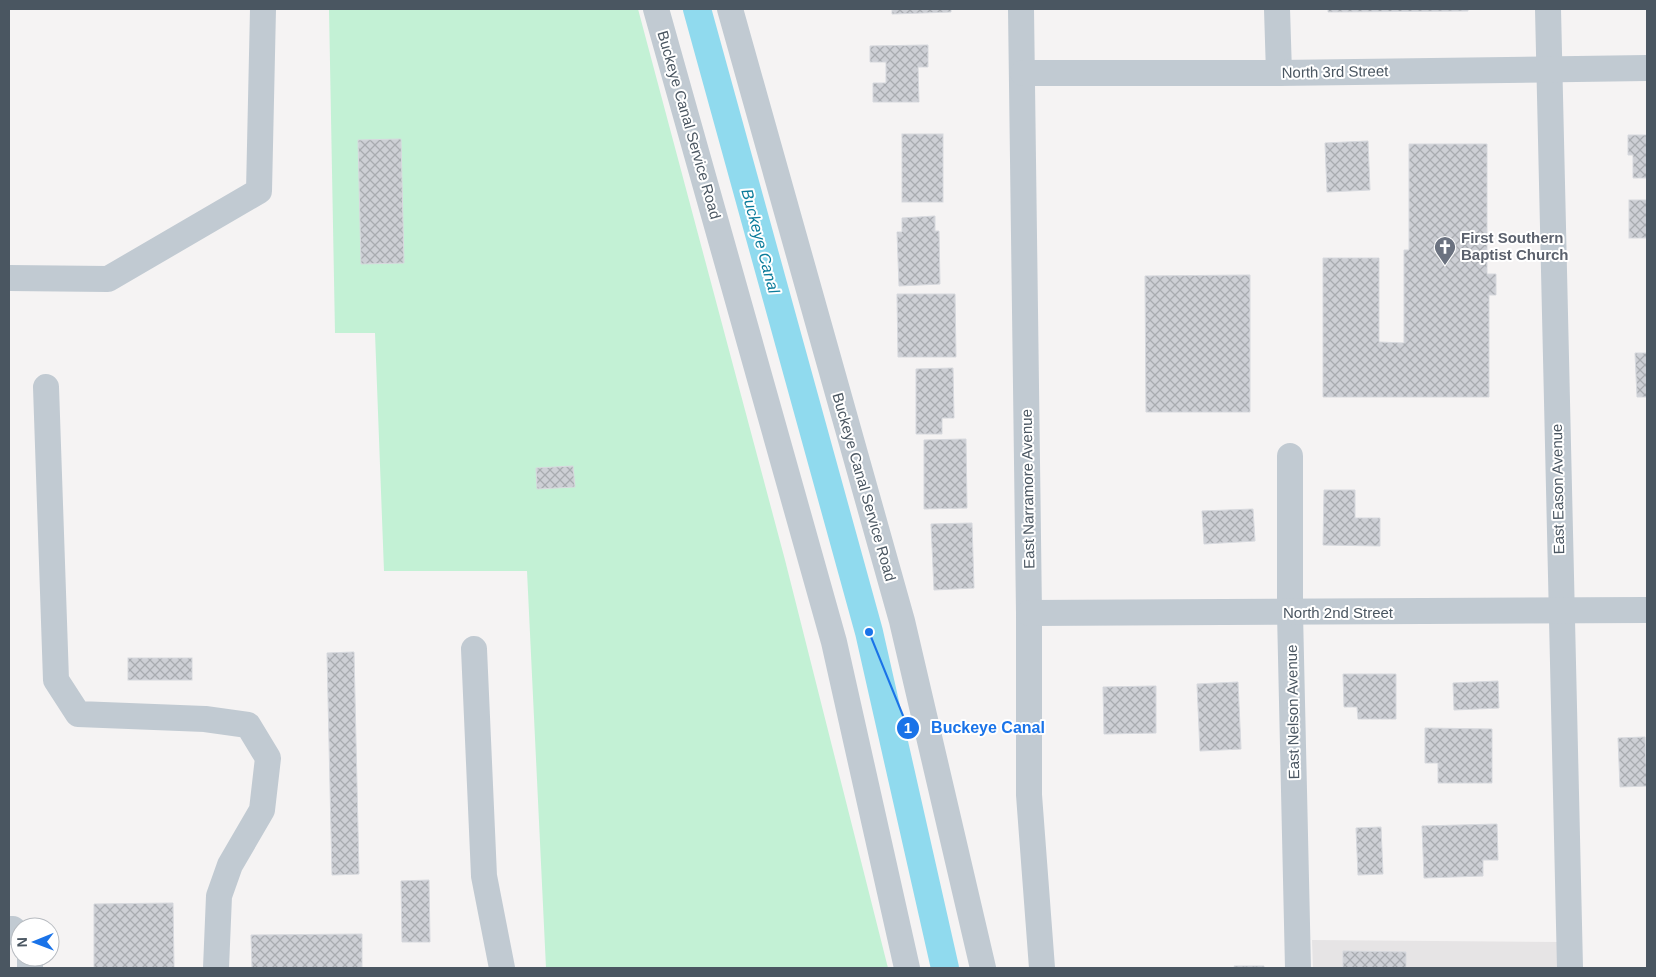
<svg xmlns="http://www.w3.org/2000/svg" width="1656" height="977" font-family="Arial,sans-serif">
<defs>
<pattern id="building-cross-hatch" width="8" height="8" patternUnits="userSpaceOnUse" patternTransform="scale(1.25)"><rect width="8" height="8" fill="#cdcfd5"/><path d="M0 0l8 8M0 8l8-8" fill="none" stroke="#a8abb0"/></pattern>
</defs>
<rect width="100%" height="100%" fill="#f5f3f3"/>
<path fill="#e6e4e5" d="M1312,940l247,2 1,26h-247z"/>
<path fill="#c3f1d5" d="M329,9h309l147,551 103,408h-342l-19,-397h-143l-9,-238h-40z"/>
<g fill="none" stroke-linecap="round" stroke-linejoin="round">
<path stroke="#90daee" stroke-width="28" d="M697,9l172,623 76,336"/>
</g>
<g fill="url(#building-cross-hatch)" stroke="#d7d9de">
<path d="M892,9h59v3l-59,2z"/>
<path d="M1328,9h140v2l-140,1z"/>
<path d="M928,45v22h-10l1,35h-46v-19h13v-21h-16v-16z"/>
<rect x="902" y="134" width="41" height="68"/>
<path d="M1628,135h19v43h-14v-23h-5z"/>
<path d="M401,139l3,124 -43,1 -3,-124z"/>
<path d="M1368,141l2,49 -43,2 -2,-49z"/>
<path d="M1409,144h78v130h9v21h-7v102h-166v-139h56v84l25,1v-93h5z"/>
<rect x="1629" y="200" width="18" height="38"/>
<path d="M935,216v15h4l1,53 -41,2 -2,-54h5v-14z"/>
<path d="M1250,275v137h-104l-1,-136z"/>
<path d="M897,294h58l1,63h-58z"/>
<path d="M1635,353h12v44h-10z"/>
<path d="M953,368l1,50h-12v16h-26v-65z"/>
<path d="M966,439l1,69 -43,1v-69z"/>
<path d="M573,466l2,21 -38,2 -1,-21z"/>
<path d="M1324,490h31v28h25v28l-57,-1z"/>
<path d="M1253,509l2,32 -51,3 -2,-33z"/>
<path d="M972,523l2,65 -40,2 -3,-66z"/>
<path d="M354,652l5,222 -27,1 -5,-222z"/>
<rect x="128" y="658" width="64" height="22"/>
<path d="M1343,674h53v45h-38l-1,-12h-13z"/>
<path d="M1498,681l1,27 -45,2 -1,-27z"/>
<path d="M1238,682l3,67 -41,2 -3,-67z"/>
<path d="M1156,686v47l-52,1 -1,-47z"/>
<path d="M1425,728l67,1v54h-54v-20h-13z"/>
<path d="M1645,737l2,49 -27,1 -2,-49z"/>
<path d="M1497,824l1,36h-15v16l-59,2 -2,-52z"/>
<path d="M1381,827l2,47 -25,1 -2,-47z"/>
<path d="M429,880l1,62h-28l-1,-61z"/>
<path d="M173,903l1,65h-80v-64z"/>
<path d="M362,934v34h-110l-1,-33z"/>
<path d="M1343,951l63,1v16h-63z"/>
<path d="M1234,966h30v2h-29z"/>
</g>
<g fill="none" stroke-linecap="round" stroke-linejoin="round">
<g stroke="#c1cad2" stroke-width="26">
<path d="M656,9l178,633 73,326"/>
<path d="M730,9l172,612 81,347"/>
<path d="M1021,9l8,604v182l13,173"/>
<path d="M1277,9l2,64"/>
<path d="M1548,9l22,959"/>
<path d="M1023,73h256l368,-5"/>
<path d="M9,278l99,1 151,-88 4,-182"/>
<path d="M46,387l10,293 22,34 127,5 43,6 20,33 -6,52 -32,55 -11,31 -3,72"/>
<path d="M1290,456v157l8,355"/>
<path d="M1029,613l618,-3"/>
<path d="M474,649l10,227 18,92"/>
<path d="M9,929h4l7,7"/>
<path d="M30,957v11"/>
</g>
</g>
<defs>
<g id="church-pin" transform="scale(1.125)"><path d="M0 17L-7.5 6A9.5 9.5 0 1 1 7.5 6Z" fill="#6b7280" stroke="#fff"/><path d="M-1.2-6h2.4v3.5h3.3v2.4h-3.3V6h-2.4V-.1h-3.3v-2.4h3.3Z" fill="#fff"/></g>
</defs>
<g fill-rule="evenodd">
<use href="#church-pin" x="1445" y="247"/>
</g>
<g text-anchor="middle" stroke-width="4" stroke-linejoin="round" paint-order="stroke">
<g font-size="15" fill="#4a5661" stroke="#fff">
<text transform="translate(1335 72) rotate(-1)" y="5">North 3rd Street</text>
<text transform="translate(689 125) rotate(74)" y="5">Buckeye Canal Service Road</text>
<text transform="translate(864 487) rotate(74)" y="5">Buckeye Canal Service Road</text>
<text transform="translate(1028 489) rotate(-91)" y="5">East Narramore Avenue</text>
<text transform="translate(1558 489) rotate(-91)" y="5">East Eason Avenue</text>
<text x="1338" y="618">North 2nd Street</text>
<text transform="translate(1293 712) rotate(-91)" y="5">East Nelson Avenue</text>
</g>
<g font-size="15" font-weight="bold" fill="#5b616d" stroke="#fff" text-anchor="start">
<text x="1461" y="243">First Southern<tspan x="1461" dy="17">Baptist Church</tspan></text>
</g>
<g font-size="16" font-style="italic" fill="#0c7c9b" stroke="#fff">
<text transform="translate(761 241) rotate(75)" y="6">Buckeye Canal</text>
</g>
</g>
<path fill="none" stroke="#1a73e8" stroke-width="2" d="M869 632L908 728"/>
<g fill="#1a73e8" stroke="#fff" stroke-width="2">
<circle cx="869" cy="632" r="5"/>
<circle cx="908" cy="728" r="12"/>
</g>
<g font-size="15" text-anchor="middle" font-weight="bold" fill="#fff">
<text x="908" y="733">1</text>
</g>
<g font-size="16" text-anchor="middle" font-weight="bold" fill="#1a73e8" stroke="#fff" stroke-width="4" stroke-linejoin="round" paint-order="stroke">
<text x="988" y="733">Buckeye Canal</text>
</g>
<rect width="1656" height="977" fill="none" stroke="#4a5661" stroke-width="20"/>
<g transform="translate(35 942) rotate(269)"><circle r="24" fill="#ffffff" stroke="#b7bbc0"/>
<path d="M0-4L9 19L0 12L-9 19Z" fill="#1a73e8"/>
<text y="-8" font-size="14" font-weight="bold" text-anchor="middle" fill="#4a5661">N</text>
</g>
</svg>
